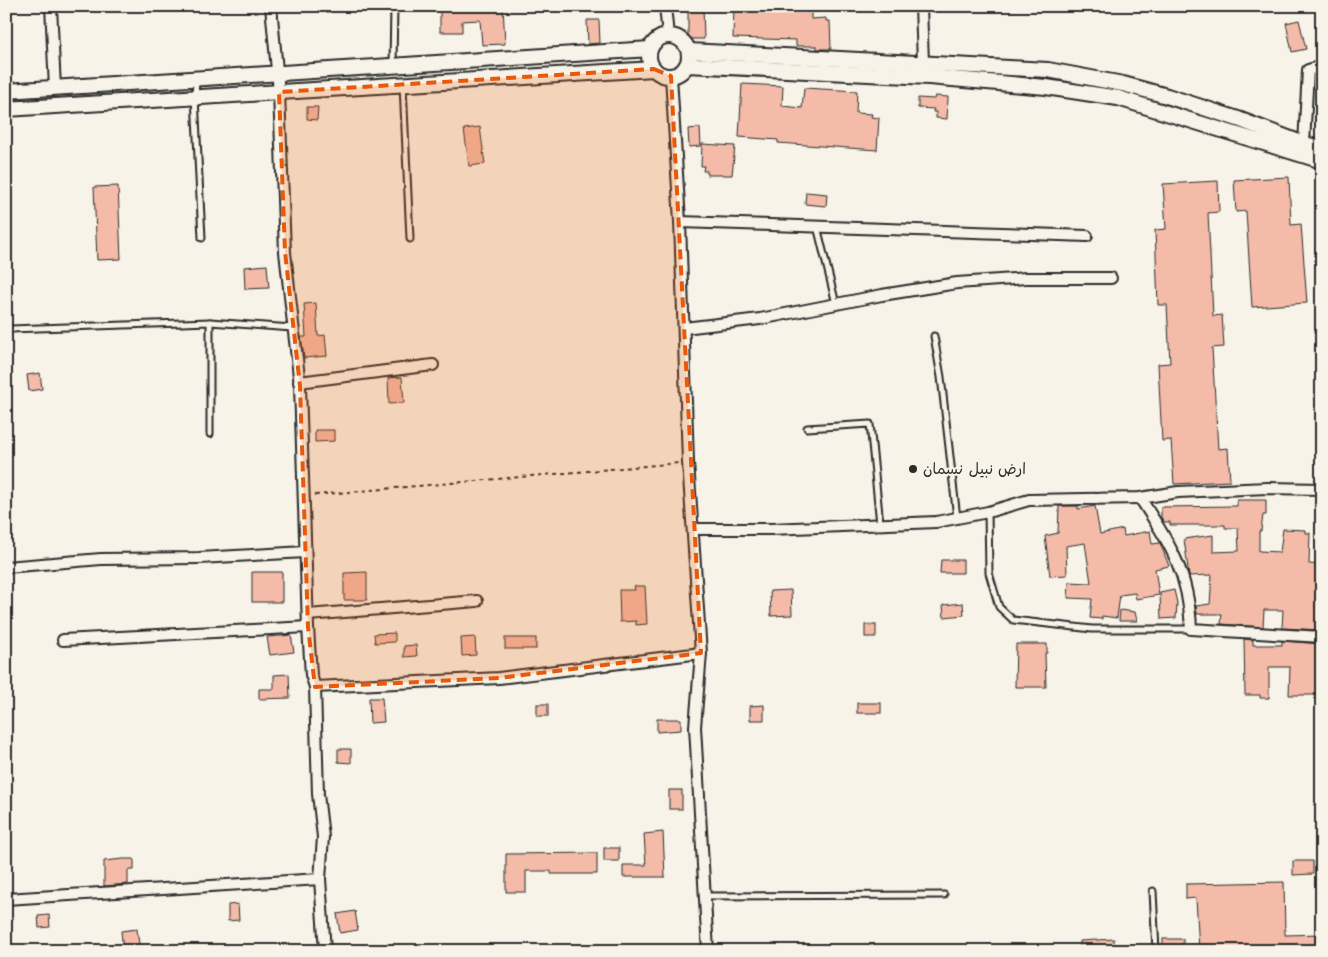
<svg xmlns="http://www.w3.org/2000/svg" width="1328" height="957" font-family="'Playpen Sans','Playpen Sans Arabic',sans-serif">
<rect width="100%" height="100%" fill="#f7f3e8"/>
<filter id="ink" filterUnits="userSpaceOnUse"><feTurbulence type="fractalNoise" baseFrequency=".02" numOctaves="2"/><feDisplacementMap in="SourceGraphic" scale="10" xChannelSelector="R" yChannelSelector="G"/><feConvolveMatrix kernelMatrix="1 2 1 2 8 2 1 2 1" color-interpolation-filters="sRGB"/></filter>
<g filter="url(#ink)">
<g fill="#f3bba8" stroke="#2b2b2b">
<path d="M440,6h63l2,38 -23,1 -2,-25 -18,1v11h-22z"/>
<path d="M688,6h15l1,33h-16z"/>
<path d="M734,6h77v13l15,-1v3h4l1,28h-14v-3h-21v-6l-63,-2z"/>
<path d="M587,20h12l1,23 -12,1z"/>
<path d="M1299,20l7,29 -14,3 -6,-29z"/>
<path d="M742,84l41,2 -1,20 20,2 2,-20 53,3 -1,22 16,1 -1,3 8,1 -2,32 -99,-7v-3l-39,-3z"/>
<path d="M935,96l13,1 -1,22 -11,-1v-6h-3l1,-3 -16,-1v-10l16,1z"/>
<path d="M307,107h11l-1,13 -10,-1z"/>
<path d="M480,127l5,37 -16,2 -5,-37z"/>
<path d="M700,128l1,18 -12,1 -1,-18z"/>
<path d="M702,144l33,2 -3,29h-25v-4h-4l1,-5h-3z"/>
<path d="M1289,177l2,48 10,-1 6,79 -55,4 -6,-96 -10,1 -2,-32z"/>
<path d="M1218,181l1,31 -11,1 5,103 9,-1 2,32 -12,1 6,101 10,-1 2,33 -56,3 -3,-44 -9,1 -4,-77 12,-1 -3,-58h-9l-3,-75 11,-1 -3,-45z"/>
<path d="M118,186l3,73 -24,1 -3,-73z"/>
<path d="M806,192l21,2 -1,12 -21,-2z"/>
<path d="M267,265l2,23 -24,1 -1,-22z"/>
<path d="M316,303l2,33 7,-1 2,21 -23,2 -3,-21h5l-2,-33z"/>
<path d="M40,373l2,16 -13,2 -2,-16z"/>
<path d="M402,377l2,26 -15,1 -1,-26z"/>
<path d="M315,430h19v11l-19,1z"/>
<path d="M1237,500h29v15h-3l-2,16h-2v20l21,1 3,-23 23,1v3h4l-1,31 13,1v65l-40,-2 1,-18h-19l-1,17 -42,-3 1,-10h-25l-1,-8 14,-2 2,-29 -23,1 -5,-37 29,-4v17l26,-1 -1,-23h-13v-3h-55v-3h-6l-3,-5v-10l76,-1z"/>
<path d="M1059,506h19v3l17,-3 5,28 23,-5 1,7 26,-5 2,13 8,-1 9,23 -14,3 4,26 -23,4 -1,-6 -15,2 -3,23 -15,-2v3l-12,-1 2,-19 -24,-1 1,-16 22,1 -6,-40 -19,3 1,29 -17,1 -5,-40 13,-3z"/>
<path d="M941,560h22v13h-23z"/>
<rect x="252" y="572" width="30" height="30"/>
<path d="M367,572v28h-23v-27z"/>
<path d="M634,586h11l2,38 -11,1v-4l-16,1 -1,-32h16z"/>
<path d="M791,590l1,25 -21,1 -1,-25z"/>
<path d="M1174,590l3,13 -1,15 -15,1 -1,-26z"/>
<path d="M963,603l1,12 -20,2 -1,-12z"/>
<path d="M1120,610l15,2 2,9h-18z"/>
<rect x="865" y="625" width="11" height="12"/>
<path d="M395,633v9l-20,1 -1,-9z"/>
<path d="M291,635l3,17 -24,3 -3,-18z"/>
<path d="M475,637l1,18 -14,1 -1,-18z"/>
<rect x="505" y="638" width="31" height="11"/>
<path d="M1244,639l9,1v5h29v-4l40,3v51h-33l1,-28h-21v31h-9v-3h-15z"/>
<path d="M1016,644h31v9h-2l1,34h-31z"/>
<path d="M416,645l1,11 -13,1v-11z"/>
<path d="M289,674l1,24 -31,1v-10h15v-14z"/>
<path d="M369,698h13l2,24 -14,1z"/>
<rect x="857" y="703" width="24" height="10"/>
<rect x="537" y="704" width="11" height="12"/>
<path d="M764,705v15h-14v-14z"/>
<path d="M657,719h24v11l-24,2z"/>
<path d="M338,749h13v14l-13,-1z"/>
<rect x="669" y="790" width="13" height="19"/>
<path d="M663,832l2,45h-42v-12h23l-2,-31z"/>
<rect x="604" y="848" width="15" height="13"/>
<path d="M597,853v21h-46v-3h-25v21h-20v-38z"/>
<path d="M123,859h11v11h-6v14l-24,2v-25z"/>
<path d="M1293,861h20v13l-20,1z"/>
<path d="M1284,882l1,53 37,-1v17h-123l-3,-53 -10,1v-15z"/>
<path d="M238,904l1,16 -11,1v-16z"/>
<path d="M355,911l3,19 -18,3 -3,-19z"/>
<path d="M49,915l1,12 -11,1 -1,-12z"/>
<path d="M137,929l3,22h-17l-2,-20z"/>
<path d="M1114,939v12h-34v-10z"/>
<rect x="1163" y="939" width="20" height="12"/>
</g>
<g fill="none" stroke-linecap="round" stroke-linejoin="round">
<g stroke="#2b2b2b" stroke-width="9">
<g id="lane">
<path d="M393,65l1,-59"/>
<path d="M196,81l-1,16 7,141"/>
<path d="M403,85l7,154"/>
<path d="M817,226l19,78"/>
<path d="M210,322v112"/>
<path d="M10,329l200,-7 82,6"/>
<path d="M934,336l7,41 16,141"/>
<path d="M807,428l63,-4 10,100"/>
<path d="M988,512l1,61 10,34 14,13 79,9h99"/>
<path d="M1153,891l3,60"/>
<path d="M705,896l239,-1"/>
</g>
</g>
<g stroke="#2b2b2b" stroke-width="14">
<g id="street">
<path d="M51,6l4,82"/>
<path d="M271,6l8,86 6,160 15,134 8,241 3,48 4,12 3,107 5,43 -3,42 5,72"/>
<path d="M665,6l3,30"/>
<path d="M921,6l2,57"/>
<path d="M671,76l9,146 8,240 13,191 -6,74 13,224"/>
<path d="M1304,144l4,-74 14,-4"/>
<path d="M680,222l407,14"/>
<path d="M684,328l76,-9 122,-24 75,-12 69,-5h85"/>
<path d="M299,382l134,-17"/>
<path d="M1140,498c30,46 49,75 51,131l131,8"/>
<path d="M693,529h78l165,-7 52,-10 41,-12 111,-2 38,-6 89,-4 55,1"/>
<path d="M6,567l95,-8 98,-1 106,-6"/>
<path d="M308,615l169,-14"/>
<path d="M63,640l245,-13"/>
<path d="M315,687l184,-9 202,-25"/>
<path d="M6,899l314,-20"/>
</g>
</g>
<g stroke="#2b2b2b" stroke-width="18">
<g id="secondary">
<circle cx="669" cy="56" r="20"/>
<path d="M689,51l359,19 75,14 44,12 71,23 66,25 18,4"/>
<path d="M687,65l242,12 117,10 72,11 204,63"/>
<path d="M6,91l644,-42"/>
<path d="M6,109l648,-40"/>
</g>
</g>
<path stroke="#2b2b2b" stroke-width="2" stroke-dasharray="4 4" stroke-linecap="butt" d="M315,495l364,-32"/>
<use href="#lane" stroke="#f7f3e8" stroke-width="5"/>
<use href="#street" stroke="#f7f3e8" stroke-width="10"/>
<use href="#secondary" stroke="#f7f3e8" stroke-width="14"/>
</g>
</g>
<path fill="#e8590c" fill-opacity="0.2" stroke="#e8590c" stroke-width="4" stroke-dasharray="10 6" stroke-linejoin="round" d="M654,69l17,7 30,577 -202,25 -184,9 -7,-60 -8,-241 -15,-134 -6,-160z"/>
<circle fill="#2b2b2b" stroke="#f7f3e8" stroke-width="2" cx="913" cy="469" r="5"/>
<g text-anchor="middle" stroke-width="4" stroke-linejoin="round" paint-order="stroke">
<g font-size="15" fill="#2b2b2b" stroke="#f7f3e8" text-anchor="start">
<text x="923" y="474">ارض نبيل نسمان</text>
</g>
</g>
<rect width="1328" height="957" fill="none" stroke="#f7f3e8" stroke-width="25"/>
<rect x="12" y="12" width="1303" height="932" fill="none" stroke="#2b2b2b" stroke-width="2" filter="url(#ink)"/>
</svg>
